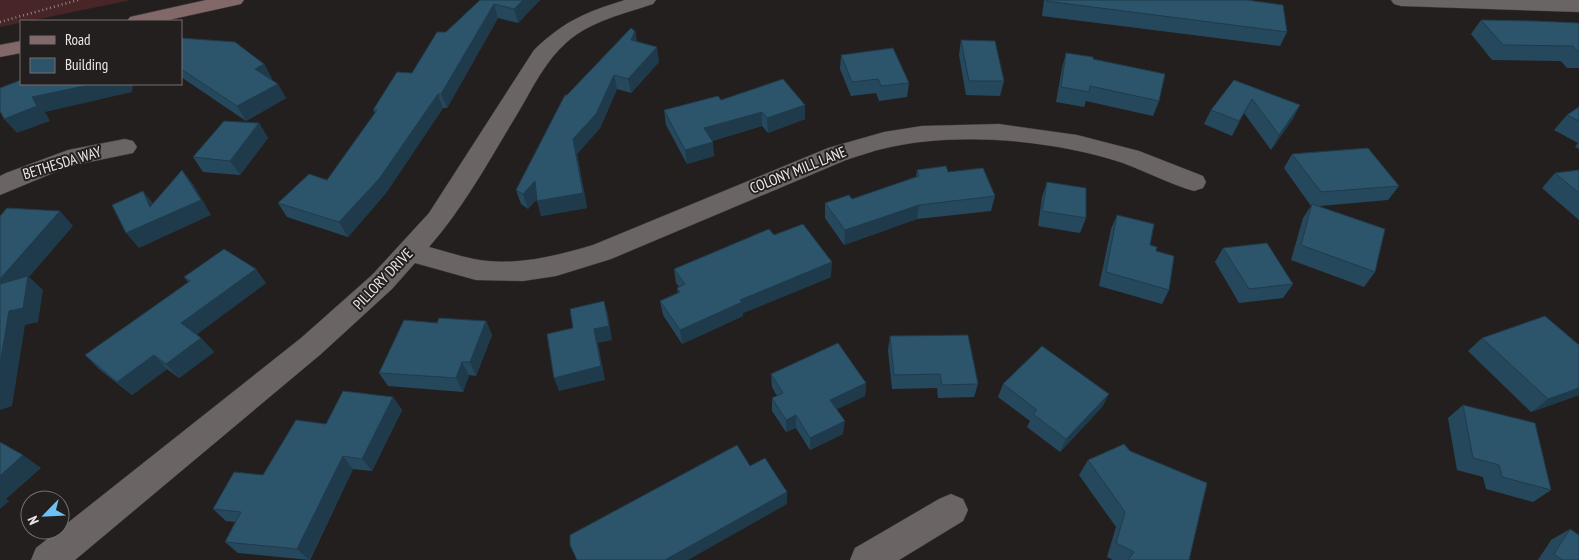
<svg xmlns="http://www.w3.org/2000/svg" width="1579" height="560" font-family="'PT Sans Narrow',sans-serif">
<rect width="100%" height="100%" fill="#241f1f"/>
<path fill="#482627" d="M0,0h131l-131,27z"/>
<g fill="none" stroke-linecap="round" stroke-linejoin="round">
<g stroke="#3e3a3a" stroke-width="1">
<g id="street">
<path d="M625,0h31l-3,4c-30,10 -62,17 -86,38 -21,18 -34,45 -48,69 -28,46 -54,95 -90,136 15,4 30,9 45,12 40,8 82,-3 119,-14l235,-97 56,-16 38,-6 77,-2 78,11 62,16 64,25 3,6 -3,6 -9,3c-24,-7 -47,-19 -71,-28 -68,-23 -167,-32 -237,-15 -14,3 -27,8 -40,12l-235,99 -55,17 -33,5 -47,-1 -61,-17 -23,26 -71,65 -246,206h-44l5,-12 265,-210 71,-63 57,-62 105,-163c30,-29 52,-38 91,-50z"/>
<path d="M1391,0h188v12l-178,-6 -7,-2z"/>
<path d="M125,139l8,2 4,6 -4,6 -63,13 -70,29v-19l6,-3 62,-23z"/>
<path d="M951,494l12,5 5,11 -5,11 -64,39h-49l5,-12 84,-49z"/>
</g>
</g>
<g stroke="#3e3a3a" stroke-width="1">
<g id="secondary">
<path d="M206,0h38l-3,4 -77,17h-37l3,-4z"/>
<path d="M21,41v12l-21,4v-12z"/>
</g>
</g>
<path stroke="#8c8888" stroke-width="2.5" stroke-dasharray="1 3" stroke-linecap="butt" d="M0,22l78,-22"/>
<use href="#street" fill="#6a6464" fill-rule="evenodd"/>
<use href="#secondary" fill="#826868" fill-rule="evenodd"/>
</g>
<g fill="#26485c">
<path d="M480,0h60l-22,23 -20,-5 -51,90h-4l-57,85 -38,44 -61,-20 -9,-14 49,-23 48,-67 -2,-3 39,-37 34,-41z"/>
<path d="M1044,0h203l40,32 -7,14 -238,-30z"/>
<path d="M1481,20l98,3v45h-12l-6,-7 -69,-1 -21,-26z"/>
<path d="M635,31l2,11 22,20 -28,31 -14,-4 -17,39 -23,26 10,54 -46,8 -4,-17 -9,10 -7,-5 -5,-14 51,-95z"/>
<path d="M181,38l83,26 8,15 -1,1 15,18 -40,23 -65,-44z"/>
<path d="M961,40l43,41 -4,15 -34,-1 -7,-40z"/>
<path d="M1066,53l27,6 66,42 -6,15 -67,-15 -2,6 -28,-5 6,-34z"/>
<path d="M841,55l68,28 -2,14 -28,4 -3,-8 -25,3 -11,-27z"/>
<path d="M1234,80l66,25 -8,15 -21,30 -27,-37 -12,23 -28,-12 7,-14z"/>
<path d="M721,100l84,5v14l-37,14 -6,-7 -50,15 2,15 -27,8 -21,-39 -2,-15z"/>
<path d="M1579,107v42l-4,-2 3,-4 -24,-13 13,-15z"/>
<path d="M259,123l9,15 -28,37 -37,-3 -10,-15z"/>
<path d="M1292,154l107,32 -11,14 -68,6 55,66 -11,15 -73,-27 12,-42 8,-12 -27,-38z"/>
<path d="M917,170l31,2 47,24 -4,15 -74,8 -73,26 -19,-27v-15l27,-4 64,-22z"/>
<path d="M1579,170v50l-37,-32 13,-15z"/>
<path d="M1047,182l39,36 -6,15 -42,-7 4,-29z"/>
<path d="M1117,215l39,36 13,39 -7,14 -63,-18 12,-57z"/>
<path d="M774,235l57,42 -88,36v3l-61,28 -19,-29 -3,-14 18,-8 -1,-5 2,-1 -3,-4 -2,-14z"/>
<path d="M1223,248l70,36 -10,14 -44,5 -24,-41z"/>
<path d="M184,277l82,6 -69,51 17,18 -35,26 -12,-9 -35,26 -33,-26 -14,-14 104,-72z"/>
<path d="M486,321l6,14 -16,41 -7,-1 -6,17 -75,-6 -9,-13 58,-50z"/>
<path d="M890,336l88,48 -4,13 -36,1 -1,-10 -45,1 -4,-39z"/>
<path d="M1482,338l97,7v50l-48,17 -63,-61z"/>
<path d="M771,374l95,9 -1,13 -29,13 7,25 -33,16 -14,-22 -10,4 -14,-21v-13l5,-2 -5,-9z"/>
<path d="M1003,384l106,10 -7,13 -42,45 -33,-25 3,-6 -32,-24z"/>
<path d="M393,397l9,13 -30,61 -19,-2 -43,91 -72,-7 -13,-11 10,-20 -9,-1 -13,-12 50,-34 63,-51z"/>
<path d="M1463,405l88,85 -18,12 -47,-13 -3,-12 -26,-7 -9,-52z"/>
<path d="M1088,460l101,100h-76l-6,-3 9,-30 -37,-52z"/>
<path d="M1570,529l9,31h-41l13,-20z"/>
</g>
<g fill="#1f3b4b">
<path d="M523,0h17l-22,23 -4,-14z"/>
<path d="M494,4l4,14 -51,90 -6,-14z"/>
<path d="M635,31l2,14 -6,-5z"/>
<path d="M657,47l2,15 -28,31 -3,-14z"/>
<path d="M264,64l8,15 -9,5 -8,-15z"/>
<path d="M614,75l3,14 -17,39 -23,26 10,54 -46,8 -4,-15 36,-62z"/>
<path d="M94,84h39l-1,8 -87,20 5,9 -33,12 -13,-14 28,-22z"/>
<path d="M278,84l8,14 -40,23 -9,-15z"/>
<path d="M438,94l5,14 -57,85 -38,44 -9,-15z"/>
<path d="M1252,99l-8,14 -12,23 7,-15z"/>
<path d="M805,105v14l-37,14 -1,-15z"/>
<path d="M1300,105l-8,15 -21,30 8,-15z"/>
<path d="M762,112v14l-56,16 -2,-14z"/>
<path d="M259,123l9,15 -28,37 -10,-14z"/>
<path d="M713,142l1,14 -27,8 -2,-14z"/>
<path d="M182,170l11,14 18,31 -72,33 -13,-15 24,-26 -7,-16 12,15z"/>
<path d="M535,181l4,15 -11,13 -5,-15z"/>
<path d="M919,205l-2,14 -73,26 1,-15z"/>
<path d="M60,211l13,15 -44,51 14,13 -5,32 -13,3 -13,81 -12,4v-131z"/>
<path d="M832,262l-1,15 -88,36v3l-61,28 -2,-14 60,-30z"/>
<path d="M256,269l10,14 -73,54 -12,-14z"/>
<path d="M604,301l4,14 4,25 -14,3 7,37 -46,11 -5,-13 40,-49z"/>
<path d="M486,321l6,14 -16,41 -6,-14z"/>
<path d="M201,338l13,14 -35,26 -13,-14z"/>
<path d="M154,355l13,14 -35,26 -15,-13z"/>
<path d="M462,362l7,13 -6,17 -7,-14z"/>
<path d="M866,383l-1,13 -36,17 1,-13z"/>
<path d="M1579,388v7l-48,17 17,-13z"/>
<path d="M1109,394l-7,13 -42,45 6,-13z"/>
<path d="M393,397l9,13 -30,61 -10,-12z"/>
<path d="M796,415v13l-10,4v-12z"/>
<path d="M845,421l-2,13 -33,16v-12z"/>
<path d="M23,455l18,13 -35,31 3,2 -9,8v-33z"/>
<path d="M343,456l10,13 -44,91 -12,-11z"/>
<path d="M787,492v12l-99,56h-23z"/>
</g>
<g fill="#2c546b" stroke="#1f3b4b">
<path d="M480,0h43l-9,9 -20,-5 -53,90h-3l-59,85 -40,43 -61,-19 31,-29 18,6 50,-70h-4l24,-38 15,1 25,-41h9z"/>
<path d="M1046,0h201l36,5 4,27 -241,-31z"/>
<path d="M1481,20l54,1 44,2v30l-6,-7 -70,-1z"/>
<path d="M631,28l4,3 -4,9 26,7 -29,32 -14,-4 -18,39 -23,25 10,54 -46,8 -2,-20 -12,13 -7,-4 49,-95h2z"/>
<path d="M181,38l54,4 29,22 -9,5 23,15 -41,22 -56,-37z"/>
<path d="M961,40l34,1 9,40h-35z"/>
<path d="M893,48l16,35 -28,3 -3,-7 -26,3 -11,-27z"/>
<path d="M1066,53l27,4v2l72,15 -6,27 -69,-15 -1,6 -28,-5z"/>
<path d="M783,79l22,26 -38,13 -5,-6 -58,16 9,14 -28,8 -21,-40 54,-14 3,4z"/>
<path d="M21,80v4h73l-62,13 5,9 -33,13 -4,-8v-23z"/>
<path d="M1234,80l66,25 -21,30 -27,-36 -13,22 -28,-11z"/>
<path d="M1579,107v14l-12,-6z"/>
<path d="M224,121l35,2 -29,38 -37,-4z"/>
<path d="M1368,148l31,38 -78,6 -29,-38z"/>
<path d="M946,166l2,6 35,-4 12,28 -76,9 -74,25 -20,-27 24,-8 3,4 67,-23 -2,-6z"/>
<path d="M182,170l19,30 -75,33 -14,-28 31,-14 7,16z"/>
<path d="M1579,170v23l-24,-20z"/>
<path d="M1047,182l39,6v30l-44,-7z"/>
<path d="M1312,204l73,25 -10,43 -74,-27z"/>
<path d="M7,208l53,3 -60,68v-63z"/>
<path d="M1117,215l37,9 -4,21 7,2 -1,4 18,5 -5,34 -63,-18z"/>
<path d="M803,224l29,38 -92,38 2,2 -62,28 -20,-29 20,-9 -3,-4 8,-4 -11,-15 95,-40 5,6z"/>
<path d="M1267,243l26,41 -44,5 -26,-41z"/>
<path d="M224,249l32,20 -75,54 20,15 -35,26 -12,-9 -37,27 -32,-27 105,-74 -6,-4z"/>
<path d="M28,276l-5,32 -14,3 -9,53v-80z"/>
<path d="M604,301l5,25 -15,3 7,37 -47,12 -7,-44 26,-6 -3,-19z"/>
<path d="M1545,316l34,29v43l-31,11 -66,-61z"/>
<path d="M439,318l47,3 -16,41h-8l-6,16 -77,-5 25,-53 33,3z"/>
<path d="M968,335l10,49 -36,1 -2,-11 -46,1 -4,-39z"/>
<path d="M838,343l28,40 -36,17 15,21 -35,17 -14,-23 -10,5 -14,-22 11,-5 -12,-19z"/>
<path d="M1042,346l67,48 -43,45 -33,-25 4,-4 -34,-26z"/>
<path d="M343,391l50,6 -31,62 -19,-3 -46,93 -72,-7 16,-30 -28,-3 21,-37 29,3 33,-55 30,4z"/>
<path d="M1463,405l72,18 16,67 -49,-13 -3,-12 -26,-7z"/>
<path d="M0,442l23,13 -23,21z"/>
<path d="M1124,444l6,7 77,32 -18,77h-61l6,-8 -18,-9 9,-31 -37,-52z"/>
<path d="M737,445l13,21 15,-8 22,34 -122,68h-88l-7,-15v-10z"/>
<path d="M1570,529l9,6v25h-17l-8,-6z"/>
</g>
<g text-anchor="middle" stroke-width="4" stroke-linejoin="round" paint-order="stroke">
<g font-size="15" fill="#ece8e8" stroke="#241f1f">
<text transform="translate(62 163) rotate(-17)" y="5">BETHESDA WAY</text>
<text transform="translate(798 170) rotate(-22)" y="5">COLONY MILL LANE</text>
<text transform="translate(383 279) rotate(-46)" y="5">PILLORY DRIVE</text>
</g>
</g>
<rect x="20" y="20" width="162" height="65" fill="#241f1f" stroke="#746f6f"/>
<rect x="30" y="36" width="25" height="8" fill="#826868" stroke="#746f6f"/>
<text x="65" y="45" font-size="15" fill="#ece8e8">Road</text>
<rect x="30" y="58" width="25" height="15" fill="#2c546b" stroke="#746f6f"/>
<text x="65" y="70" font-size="15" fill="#ece8e8">Building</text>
<g transform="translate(45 515) rotate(246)"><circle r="24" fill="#241f1f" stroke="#746f6f"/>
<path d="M0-4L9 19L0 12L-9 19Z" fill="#6ec2f3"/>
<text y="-8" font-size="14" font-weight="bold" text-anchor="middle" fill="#ece8e8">N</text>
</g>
</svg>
